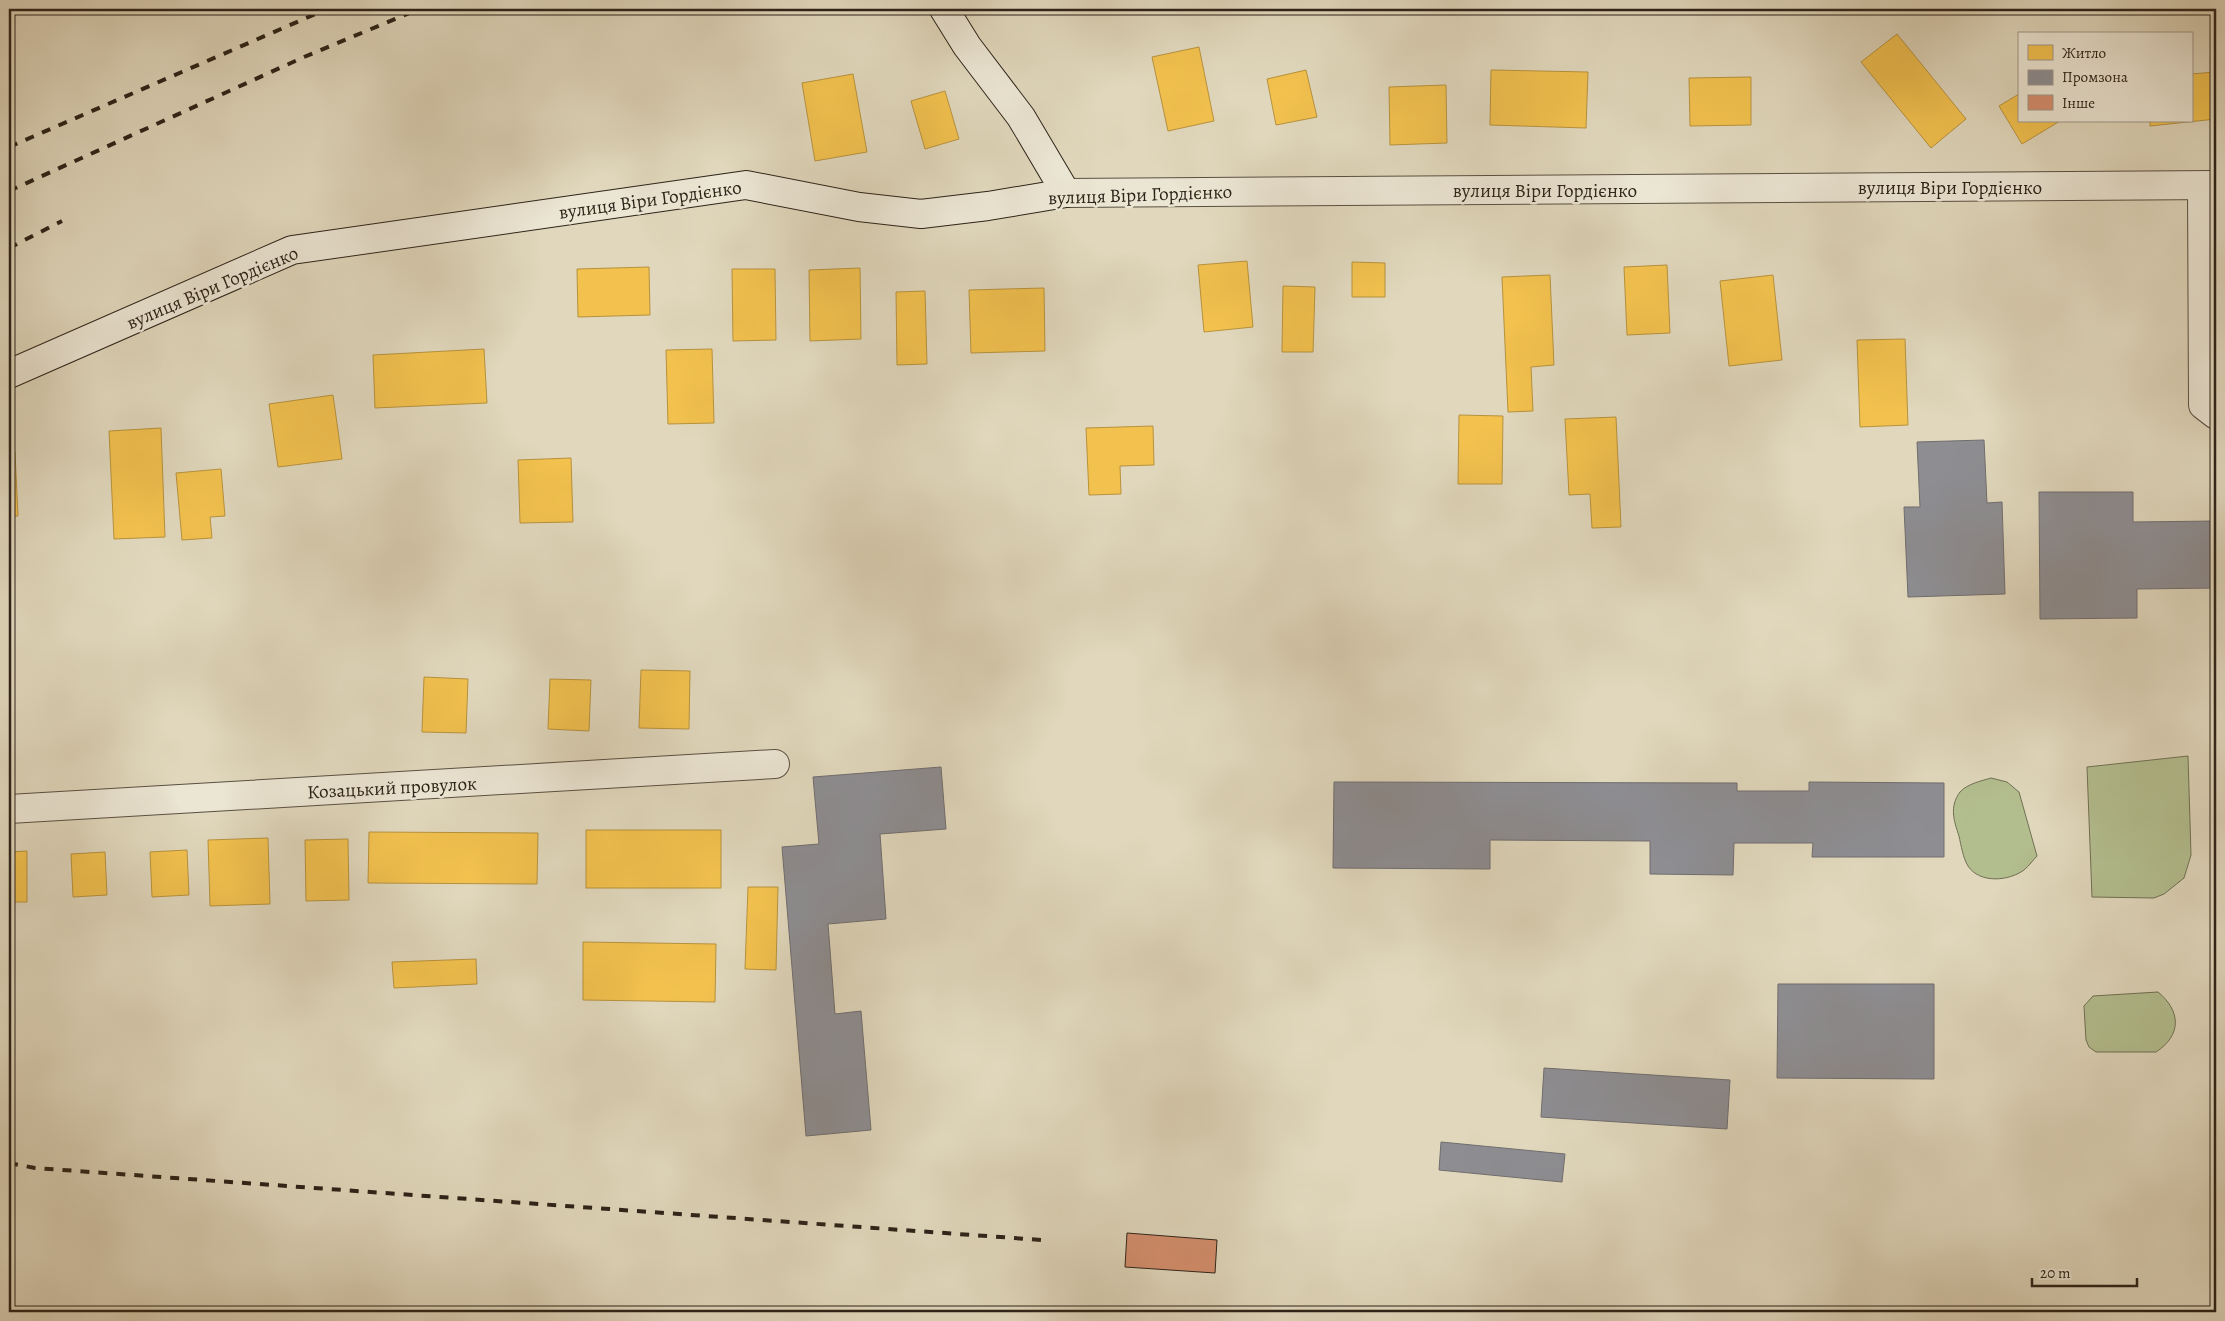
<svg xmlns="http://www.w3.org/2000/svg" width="2225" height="1321" font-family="Alegreya,serif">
<rect width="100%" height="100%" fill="#e0d7bc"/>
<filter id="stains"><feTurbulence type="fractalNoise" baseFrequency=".004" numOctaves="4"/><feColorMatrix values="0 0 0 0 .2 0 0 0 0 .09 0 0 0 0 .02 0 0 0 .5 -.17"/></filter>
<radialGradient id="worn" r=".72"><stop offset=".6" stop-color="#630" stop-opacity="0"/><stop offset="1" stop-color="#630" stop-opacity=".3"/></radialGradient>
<g fill="#b3be8f" stroke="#707054">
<path d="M2188,756l3,99 -7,23 -20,16 -10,4 -62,-1 -5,-130z"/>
<path d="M1991,778l16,4 12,10 18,64c-4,4 -8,10 -13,14 -15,11 -44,14 -56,-4 -5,-8 -7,-21 -9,-30 -5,-15 -10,-29 1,-44 7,-8 21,-11 31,-14z"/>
<path d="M2158,992c23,19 24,43 -2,60h-60l-7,-5 -3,-7 -2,-34 9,-10z"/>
</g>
<g fill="#f2c14e" stroke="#b7923e">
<path d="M1897,34l69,85 -35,29 -70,-86z"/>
<path d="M1199,47l15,74 -46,10 -16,-74z"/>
<path d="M1306,70l11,47 -41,8 -9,-46z"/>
<path d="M1491,70l97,2 -2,56 -96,-3z"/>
<path d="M2216,72v47l-66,7v-5h41v-47z"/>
<path d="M853,74l14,78 -52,9 -13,-78z"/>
<path d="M1751,77v48l-61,1 -1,-48z"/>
<path d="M1446,85l1,58 -57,2 -1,-58z"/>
<path d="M945,91l14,48 -34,10 -14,-48z"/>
<path d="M2019,94v27h41l-38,23 -23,-38z"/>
<path d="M1247,261l6,66 -49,5 -6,-67z"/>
<path d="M1352,262l33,1v34h-33z"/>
<path d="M1667,265l3,68 -43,2 -3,-68z"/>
<path d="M649,267l1,48 -72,2 -1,-48z"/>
<path d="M860,268l1,71 -51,2 -1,-71z"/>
<path d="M732,269h43l1,71 -43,1z"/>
<path d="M1550,275l4,90 -23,2 2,44 -25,1 -6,-135z"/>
<path d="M1773,275l9,85 -53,6 -9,-85z"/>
<path d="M1283,286l32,1 -2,65h-31z"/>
<path d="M1044,288l1,63 -74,2 -2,-63z"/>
<path d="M925,291l2,73 -30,1 -1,-73z"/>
<path d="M1905,339l3,86 -48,2 -3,-87z"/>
<path d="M484,349l3,54 -112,5 -2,-53z"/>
<path d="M712,349l2,74 -46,1 -2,-74z"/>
<path d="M333,395l9,64 -64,8 -9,-63z"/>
<path d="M1459,415l44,1 -1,68h-44z"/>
<path d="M1616,417l5,110 -29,1 -2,-34 -21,1 -4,-76z"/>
<path d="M1153,426l1,39 -34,1 1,28 -32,1 -3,-67z"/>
<path d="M161,428l4,109 -51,2 -5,-108z"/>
<path d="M9,452h6l3,64h-9z"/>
<path d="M571,458l2,64 -53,1 -2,-63z"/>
<path d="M221,469l4,47 -15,1 2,21 -30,2 -6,-67z"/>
<path d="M641,670l49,1 -1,58 -50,-1z"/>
<path d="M424,677l44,2 -2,54 -44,-1z"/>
<path d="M550,679l41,1 -2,51 -41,-2z"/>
<rect x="586" y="830" width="135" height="58"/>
<path d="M369,832l169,1 -1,51 -169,-1z"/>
<path d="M268,838l2,66 -60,2 -2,-66z"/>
<path d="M348,839l1,61 -43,1 -1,-61z"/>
<path d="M187,850l2,45 -37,2 -2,-45z"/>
<path d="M27,851v51h-18v-50z"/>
<path d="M105,852l2,43 -34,2 -2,-43z"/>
<path d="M748,887h30l-2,83 -31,-1z"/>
<path d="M583,942l133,2 -1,58 -132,-2z"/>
<path d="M476,959l1,25 -83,4 -2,-26z"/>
</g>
<g fill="#8d8d92" stroke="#706d6e">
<path d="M1984,440l3,63 15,-1 3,92 -97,3 -4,-90h16l-3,-65z"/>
<path d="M2039,492h94v30l83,-1v67l-79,1v29l-97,1z"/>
<path d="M941,767l5,62 -66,5 6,85 -58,5 7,90 26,-3 10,119 -65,6 -24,-289 37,-3 -6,-67z"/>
<path d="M1334,782l403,1v8h72v-9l135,1v74h-132l1,-14h-79l-1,32 -83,-1v-33l-160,-1v29l-157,-1z"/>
<path d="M1778,984h156v95l-157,-1z"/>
<path d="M1544,1068l186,12 -3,49 -186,-12z"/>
<path d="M1441,1142l124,12 -3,28 -123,-12z"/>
</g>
<path fill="#d48e6d" stroke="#2d2319" d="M1127,1233l90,7 -2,33 -90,-6z"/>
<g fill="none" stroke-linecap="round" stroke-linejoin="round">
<g stroke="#5a5042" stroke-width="30">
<g id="street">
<path d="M2202,186l1,219 13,10"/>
<path d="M1066,193l1150,-8"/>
<path d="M9,809l766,-45"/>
</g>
</g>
<g stroke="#2d2319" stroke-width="30">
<path id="secondary" d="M9,374l283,-124 454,-65 113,22 62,7 67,-8 78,-13 -45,-76 -54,-71 -23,-37"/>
</g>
<use href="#street" stroke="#ebe5d3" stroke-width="28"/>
<use href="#secondary" stroke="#ebe5d3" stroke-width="28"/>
<g stroke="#2d2319" stroke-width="4" stroke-dasharray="9 9" stroke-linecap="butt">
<path d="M9,147l318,-138"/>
<path d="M9,191l295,-134 115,-48"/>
<path d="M9,248l53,-27"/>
<path d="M9,1163l26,5 1007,72"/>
</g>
</g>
<g text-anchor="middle" stroke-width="5" stroke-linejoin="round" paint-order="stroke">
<g font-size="19" fill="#2d2319" stroke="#ebe5d3">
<text x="1950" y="194">вулиця Віри Гордієнко</text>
<text x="1545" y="197">вулиця Віри Гордієнко</text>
<text transform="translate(1140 194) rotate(-2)" y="7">вулиця Віри Гордієнко</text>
<text transform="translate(650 199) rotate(-8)" y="7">вулиця Віри Гордієнко</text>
<text transform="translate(212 287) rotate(-23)" y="7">вулиця Віри Гордієнко</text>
<text transform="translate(392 787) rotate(-3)" y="7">Козацький провулок</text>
</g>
</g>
<rect width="2225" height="1321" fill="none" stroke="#e0d7bc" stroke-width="30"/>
<rect x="10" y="10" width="2205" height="1301" fill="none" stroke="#2d2319" stroke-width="2.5"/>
<rect x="15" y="15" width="2195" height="1291" fill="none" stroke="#2d2319"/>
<rect x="2018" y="32" width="175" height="90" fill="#ebe5d3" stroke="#9f9789"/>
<rect x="2028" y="45" width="25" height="15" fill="#f2c14e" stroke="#9f9789"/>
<text x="2062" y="58" font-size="15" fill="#2d2319">Житло</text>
<rect x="2028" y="70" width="25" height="15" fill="#8d8d92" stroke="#9f9789"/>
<text x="2062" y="82" font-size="15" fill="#2d2319">Промзона</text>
<rect x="2028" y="95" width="25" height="15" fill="#d48e6d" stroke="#9f9789"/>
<text x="2062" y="108" font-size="15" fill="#2d2319">Інше</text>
<path d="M2032 1278v8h105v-8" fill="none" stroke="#2d2319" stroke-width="2.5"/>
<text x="2040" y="1278" font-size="15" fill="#2d2319" stroke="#ebe5d3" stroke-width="4" paint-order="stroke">20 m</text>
<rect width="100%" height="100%" filter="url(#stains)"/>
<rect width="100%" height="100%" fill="url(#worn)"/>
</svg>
